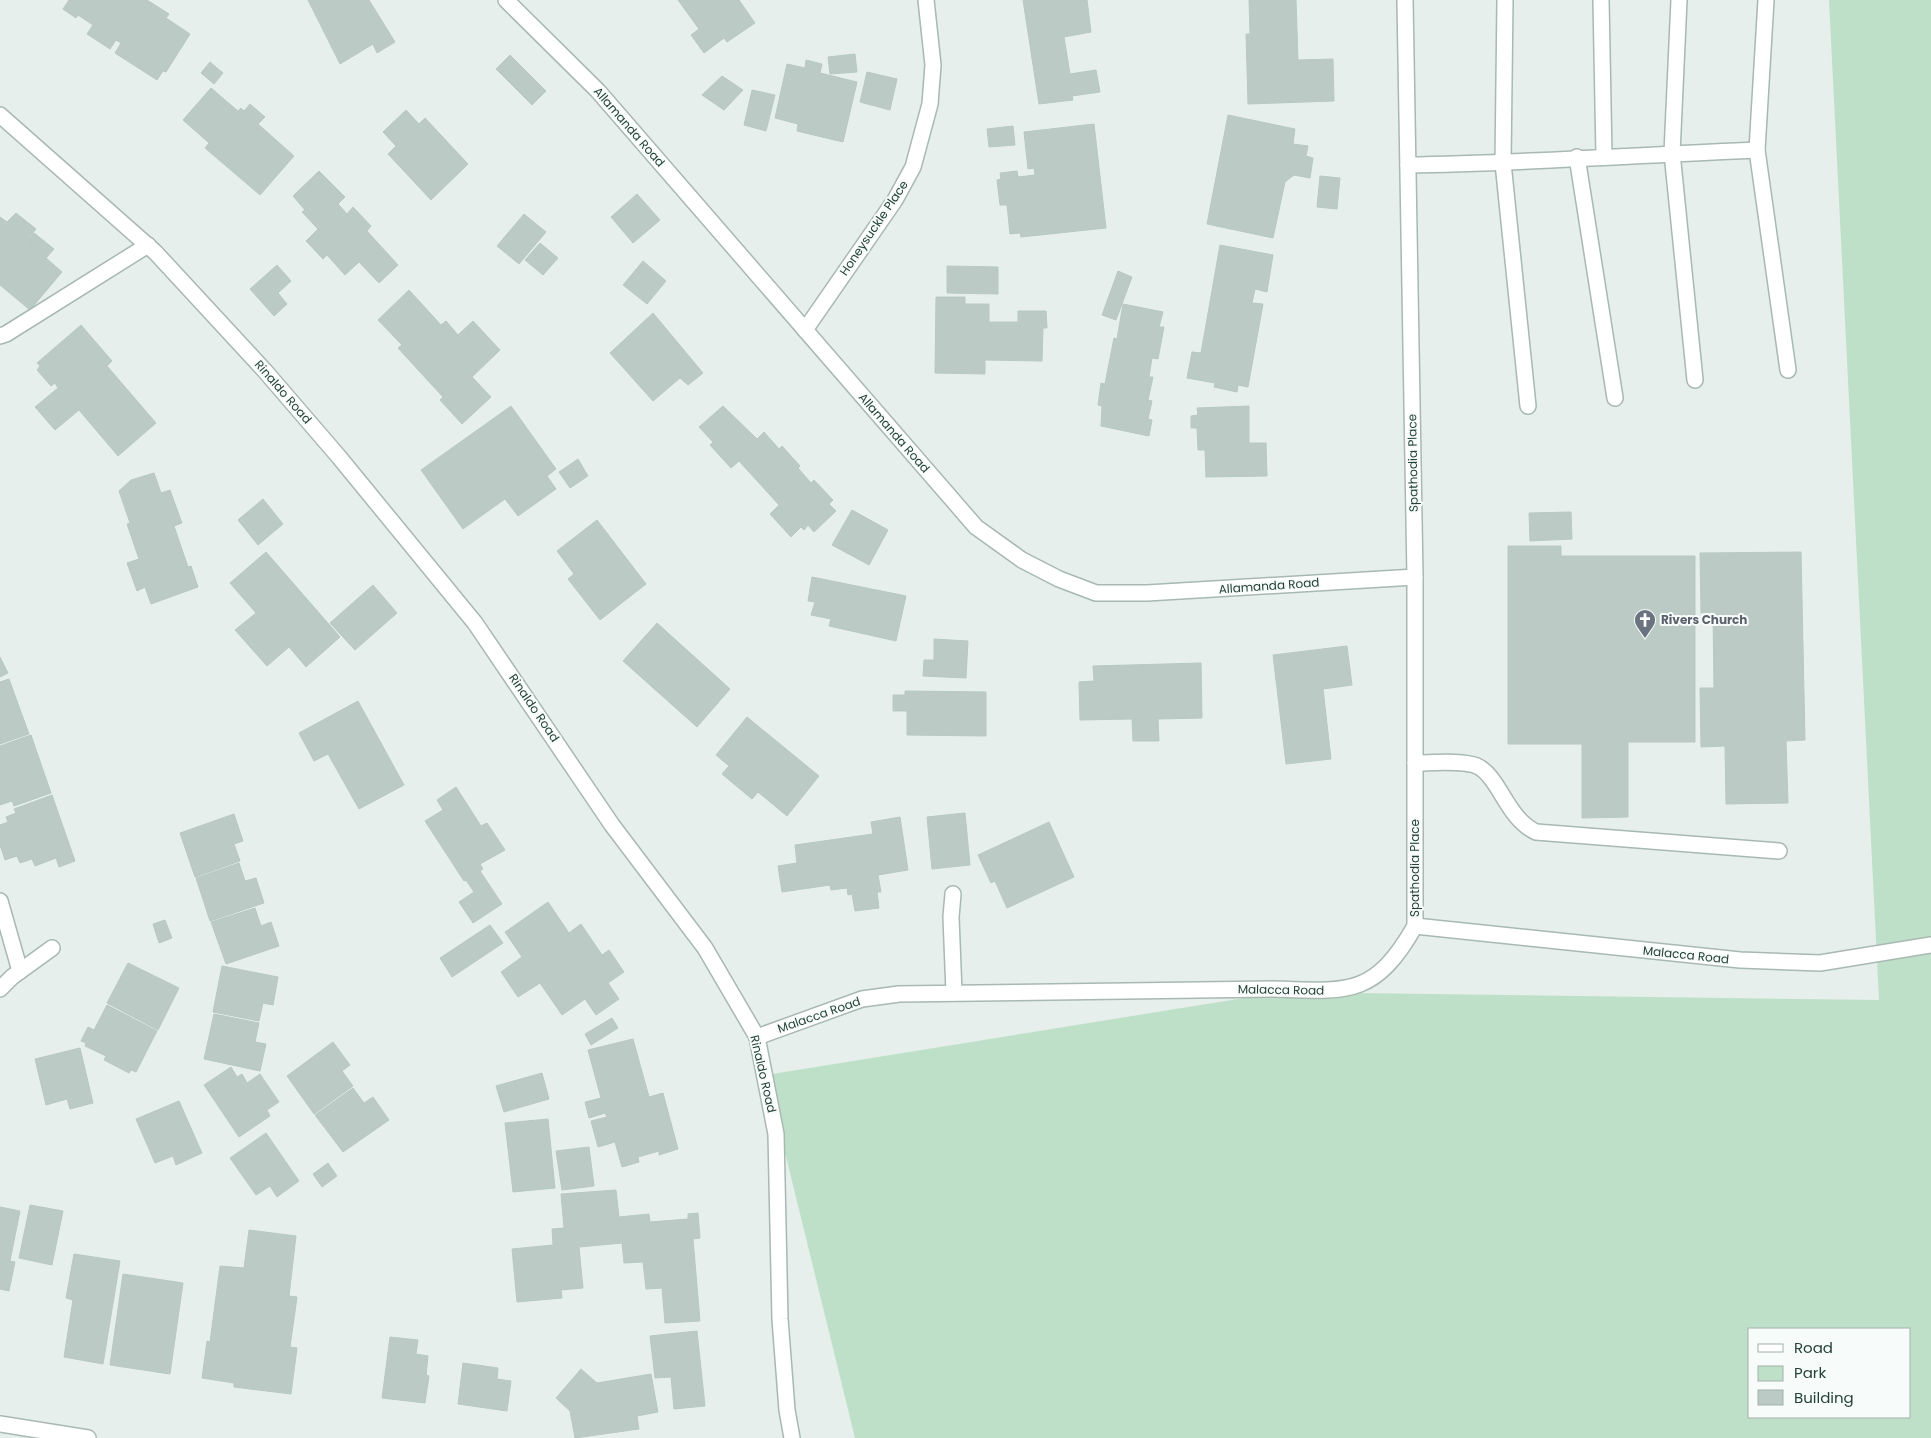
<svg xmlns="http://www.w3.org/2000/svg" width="1931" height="1438" font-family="Poppins,sans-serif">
<rect width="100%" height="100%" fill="#e6efeb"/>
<path fill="#bfe0c8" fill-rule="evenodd" d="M1829,0h102v1438h-1076l-89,-363 515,-83 598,8zM1750,1329h160v88h-160z"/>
<g fill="#bbcac4" stroke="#b8c9c2">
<path d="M69,0h78l22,14 -3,4 24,16 -24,38 -3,-1 -6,9 -42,-27 6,-10 -5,-3 -6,9 -23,-15 6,-9 -15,-10 -2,3 -13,-9z"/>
<path d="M308,0h61l26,42 -18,11 -4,-9 -33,20z"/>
<path d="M678,0h61l16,23 -28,19 -3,-4 -20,15 -13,-18 8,-6z"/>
<path d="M1023,0h64l4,32 -27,5 6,37 26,-4 4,22 -28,4 1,4 -34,4z"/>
<path d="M1249,0h47l2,60 35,-1 1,42 -86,3 -2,-70h4z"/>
<path d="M855,54l2,18 -27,2 -2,-17z"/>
<path d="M510,55l36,36 -14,14 -36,-36z"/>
<path d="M806,60l16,4 -2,9 37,9 -14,60 -46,-11 1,-7 -23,-6 12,-54 18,4z"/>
<path d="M210,62l13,11 -9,11 -13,-11z"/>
<path d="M867,72l30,7 -7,31 -30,-8z"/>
<path d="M722,76l21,14 -19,20 -22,-15z"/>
<path d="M211,88l27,23 3,-3 3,3 6,-7 15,13 -7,7 36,32 -34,39 -55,-47 4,-5 -26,-23z"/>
<path d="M752,90l23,5 -9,36 -22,-6z"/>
<path d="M406,110l13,14 6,-6 43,46 -37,36 -43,-46 8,-8 -13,-14z"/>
<path d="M1228,115l67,14 -2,15 15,2 -2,10 7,2 -3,20 -16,-3 -9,7 -12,56 -66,-14z"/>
<path d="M1094,124l12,104 -85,9 -1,-4 -10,1 -3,-29h-7l-3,-25 4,-1 -1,-6 17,-2 1,6 17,-2 -1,-7 -6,1 -4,-37z"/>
<path d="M1013,126l2,19 -26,2 -2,-18z"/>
<path d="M319,171l26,26 -7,7 9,10 6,-7 18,19 -4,5 31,34 -19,18 -20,-21 -14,13 -18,-20 -4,4 -17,-18 12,-12 -16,-17 3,-2 -12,-14z"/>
<path d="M1320,176l20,2 -3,31 -20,-2z"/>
<path d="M637,194l23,26 -27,23 -22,-26z"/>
<path d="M16,213l20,16 -36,44v-56l7,5z"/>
<path d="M524,214l22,18 -27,32 -22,-18z"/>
<path d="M34,233l20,16 -8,9 16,14 -32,38 -30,-25v-12z"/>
<path d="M540,243l18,15 -15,17 -18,-15z"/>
<path d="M1220,245l53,10 -6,37 -12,-3 -3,14 11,1 -15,83 -10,-2 -1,7 -23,-5 1,-4 -28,-5 5,-26 9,1z"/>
<path d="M643,261l23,20 -19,23 -24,-19z"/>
<path d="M277,265l14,16 -13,12 9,11 -13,12 -24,-27z"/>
<path d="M947,266l51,1v27l-51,-1z"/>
<path d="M1118,271l14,6 -16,43 -14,-5z"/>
<path d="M409,290l32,35 5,-4 12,14 15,-14 27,29 -28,27 19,20 -29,27 -22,-24 3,-3 -45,-49 4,-3 -24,-25z"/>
<path d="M936,297h29v7h24v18h29v-11h28l1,17h-4l-1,33 -57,-1v14l-50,-1z"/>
<path d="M1123,304l40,8 -4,15h5l-6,32 -6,-1 -3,19h4l-5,23 4,1 -4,18 4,1 -3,16 -48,-10 1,-20 -4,-1 3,-22 4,1 9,-46 3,1z"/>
<path d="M653,313l50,60 -15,12 -8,-7 -27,23 -43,-48z"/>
<path d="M81,325l31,36 -5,5 49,57 -38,33 -39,-46 -24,20 -20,-23 23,-19 -3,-5 -4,3 -14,-16 3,-4 -3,-3z"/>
<path d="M511,406l45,63 -9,7 9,13 -38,27 -13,-17 -42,30 -42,-59z"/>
<path d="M723,406l34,33 7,-7 15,17 3,-3 18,20 -2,2 13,15 3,-3 19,20 -4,4 7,7 -22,21 -6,-7 -4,5 -3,-3 -10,10 -21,-23 9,-9 -40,-44 -8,7 -21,-23 3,-3 -14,-15z"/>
<path d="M1249,406v37h17l1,33 -61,1 -1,-27h-7l-1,-22h-6v-12l7,-1 -1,-7z"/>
<path d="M578,459l10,17 -18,12 -11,-16z"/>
<path d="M154,473l7,20 9,-3 12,33 -8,3 14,41 3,-1 7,21 -47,17 -6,-17 -8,4 -10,-28 12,-4 -12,-35 3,-1 -11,-32 12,-11z"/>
<path d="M263,499l20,25 -25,21 -20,-25z"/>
<path d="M852,510l36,20 -19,35 -37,-20z"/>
<path d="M1571,512l1,27 -42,2 -1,-28z"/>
<path d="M597,520l49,64 -46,36 -32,-41 6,-5 -17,-23z"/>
<path d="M1508,546h53v10h134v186h-67v75l-46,1v-74h-74z"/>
<path d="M266,552l74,85 -34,30 -17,-20 -22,19 -32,-36 21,-17 -26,-30z"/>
<path d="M1801,552l4,188 -19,1 2,62 -62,1 -1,-58 -24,1 -1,-59h14l-1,-76 -12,1 -1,-60z"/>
<path d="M812,577l94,19 -10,45 -67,-15 2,-7 -20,-4 4,-13 -7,-1z"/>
<path d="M373,585l24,28 -42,37 -25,-27z"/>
<path d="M657,623l73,66 -33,38 -74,-66z"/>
<path d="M934,639l34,2 -2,37 -43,-2 1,-16h10z"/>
<path d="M1347,646l5,39 -29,4 8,70 -45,5 -13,-109z"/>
<path d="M0,657l8,16 -8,4z"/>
<path d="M1201,663l1,55 -44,1 1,22h-26l-1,-22 -52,1 -1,-38 15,-1 -1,-15z"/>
<path d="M9,679l20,55 -29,10v-62z"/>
<path d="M905,691l81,1v44l-79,-1v-24h-14v-16h12z"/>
<path d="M358,701l46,84 -45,24 -31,-55 -14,7 -15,-28z"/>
<path d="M747,717l72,59 -32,40 -29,-24 -6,7 -30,-25 7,-8 -13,-11z"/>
<path d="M31,735l20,58 -37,13 -2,-5 -12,4v-59z"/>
<path d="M456,787l25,39 6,-3 18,27 -25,14 3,5 -3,2 22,33 -29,19 -14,-21 15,-10 -8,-12 -2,1 -39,-60 18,-11 -6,-10z"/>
<path d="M52,795l23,66 -16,6 -3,-9 -21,8 -3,-7 -12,4 -3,-7 -12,4 -5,-15v-20l8,-3 -2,-5 10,-4 -2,-4z"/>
<path d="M965,813l5,52 -38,4 -5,-52z"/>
<path d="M234,814l9,27 -9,3 6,17 -45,16 -15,-44z"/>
<path d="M900,817l8,53 -30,5 3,17h-4l2,16 -24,3 -3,-17 -4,1 -1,-7 -16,2 -1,-5 -48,7 -4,-26 19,-3 -2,-18 78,-11 -2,-12z"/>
<path d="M1049,822l25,55 -67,31 -12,-27 -4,2 -13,-28z"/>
<path d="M239,863l6,18 11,-3 8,25 -54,18 -14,-43z"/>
<path d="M548,902l21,31 12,-9 21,31 7,-5 15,22 -16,11 11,16 -23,16 -11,-16 -23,16 -22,-32 -22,14 -17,-25 21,-15 -17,-25z"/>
<path d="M255,908l6,18 10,-4 8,24 -53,18 -15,-42z"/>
<path d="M165,920l7,18 -13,5 -6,-19z"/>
<path d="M490,925l13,18 -51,34 -12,-19z"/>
<path d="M128,963l51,25 -21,42 -51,-27z"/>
<path d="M222,966l56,11 -5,28 -10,-2 -4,18 -46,-9z"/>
<path d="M107,1005l50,26 -21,41 -5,-2 -2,3 -25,-13 2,-4 -21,-10 1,-3 -5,-2 7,-14 6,3z"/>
<path d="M214,1014l45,9 -4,19 11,2 -6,27 -56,-12z"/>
<path d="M612,1018l6,10 -27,17 -6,-11z"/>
<path d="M633,1039l16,58 14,-4 15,56 -19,6v-4l-21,6 1,5 -17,5 -7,-25 -17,5 -7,-26 16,-4 -2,-4 -16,5 -4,-16 16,-4 -13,-48z"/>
<path d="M333,1042l17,23 -8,6 11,15 -39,28 -27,-38z"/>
<path d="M80,1048l13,55 -23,6 -3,-10 -21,6 -11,-46z"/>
<path d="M231,1067l6,10 5,-3 5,9 13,-9 19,28 -12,8 3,6 -31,21 -35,-52z"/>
<path d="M542,1073l7,26 -45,13 -8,-26z"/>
<path d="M353,1088l11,15 9,-6 16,23 -46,32 -28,-37z"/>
<path d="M179,1101l23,52 -26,12 -3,-9 -18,7 -19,-44z"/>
<path d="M548,1119l7,69 -42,4 -8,-69z"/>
<path d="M266,1133l33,48 -22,16 -7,-11 -14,9 -26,-37z"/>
<path d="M589,1147l5,39 -32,4 -6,-39z"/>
<path d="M328,1163l9,13 -15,11 -9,-13z"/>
<path d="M616,1190l3,27 30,-3 1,8 38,-3v-5l10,-1 2,25 -7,1 7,82 -35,2 -3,-35 -16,1 -3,-27 -19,1 -2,-20 -43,4 4,41 -22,2 1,8 -45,4 -5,-53 41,-4 -1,-16 12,-1 -3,-34z"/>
<path d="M30,1205l33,6 -11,54 -33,-7z"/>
<path d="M0,1207l20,4 -10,50 5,1 -6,29 -9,-2z"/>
<path d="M249,1230l47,6 -7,60 8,1 -7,50 7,1 -6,46 -57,-7v-4l-32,-5 5,-37 3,1 10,-76 24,2z"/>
<path d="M74,1254l46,7 -17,103 -39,-7 9,-57 -7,-2z"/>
<path d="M123,1274l60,9 -13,91 -60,-9z"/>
<path d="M697,1331l8,75 -31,3 -3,-32 -16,1 -5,-42z"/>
<path d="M390,1337l28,3 -2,14 12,2 -2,19 3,1 -4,27 -43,-5z"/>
<path d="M463,1363l35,5 -1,11 14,2 -4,30 -49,-7z"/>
<path d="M581,1369l16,14 54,-9 7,38 -21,4 2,13 -64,9 -5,-27 -14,-13z"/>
</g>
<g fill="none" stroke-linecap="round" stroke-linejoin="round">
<g stroke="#a8b8b2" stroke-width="18">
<g id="minor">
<path d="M506,0l92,91 378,436 46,33 37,19 37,14h51l268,-16"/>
<path d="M1405,0l10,577v349"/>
<path d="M1505,0l-2,163 25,243"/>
<path d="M1601,0l3,156"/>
<path d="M1679,0l-7,153 23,227"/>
<path d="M0,115l155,137 110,119 74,86 136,166 137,202 93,123 52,89 19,97 4,185 7,91 5,28"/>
<path d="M1757,150l9,-150"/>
<path d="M1577,157l38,241"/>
<path d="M1408,165c117,-2 233,-10 349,-15l31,220"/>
<path d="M805,330l90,-130 18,-33 17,-63 3,-39 -7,-65"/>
<path d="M0,336l6,-2 142,-89"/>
<path d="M1415,763c16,0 48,-3 62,3 23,11 29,52 59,66l243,19"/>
<path d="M953,894l-2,23 3,76"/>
<path d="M0,901l20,70"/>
<path d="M0,989l12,-12 40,-29"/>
<path d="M757,1037l105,-38 37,-5 376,-5c74,3 100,7 140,-63l325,34 80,3 111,-18"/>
<path d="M0,1424l88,14"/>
</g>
</g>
<use href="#minor" stroke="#fff" stroke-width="15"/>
</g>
<defs>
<g id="church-pin" transform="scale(1.125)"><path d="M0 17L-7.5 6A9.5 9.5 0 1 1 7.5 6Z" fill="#6b7280" stroke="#f7fbf9"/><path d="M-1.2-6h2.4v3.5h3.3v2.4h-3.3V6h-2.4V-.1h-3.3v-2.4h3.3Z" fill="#fff"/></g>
</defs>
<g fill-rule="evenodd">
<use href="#church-pin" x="1645" y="620"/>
</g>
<g text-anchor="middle" stroke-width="4" stroke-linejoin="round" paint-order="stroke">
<g font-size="12" fill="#24423a" stroke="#f7fbf9">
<text transform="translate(629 127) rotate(49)" y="4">Allamanda Road</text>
<text transform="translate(874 228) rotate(-56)" y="4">Honeysuckle Place</text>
<text transform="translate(283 392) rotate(49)" y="4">Rinaldo Road</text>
<text transform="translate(894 433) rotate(49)" y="4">Allamanda Road</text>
<text transform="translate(1413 463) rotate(-91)" y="4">Spathodia Place</text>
<text transform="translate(1269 586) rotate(-4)" y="4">Allamanda Road</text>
<text transform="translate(534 708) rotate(56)" y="4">Rinaldo Road</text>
<text transform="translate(1415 868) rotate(-90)" y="4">Spathodia Place</text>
<text transform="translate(1686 955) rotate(6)" y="4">Malacca Road</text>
<text transform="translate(1281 990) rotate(1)" y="4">Malacca Road</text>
<text transform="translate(819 1015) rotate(-19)" y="4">Malacca Road</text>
<text transform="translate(763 1074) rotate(77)" y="4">Rinaldo Road</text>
</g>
<g font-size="12" font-weight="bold" fill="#5b616d" stroke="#f7fbf9" text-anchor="start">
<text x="1661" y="624">Rivers Church</text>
</g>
</g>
<rect x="1748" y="1328" width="162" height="90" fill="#f7fbf9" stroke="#a3b1ad"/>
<rect x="1758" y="1344" width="25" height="8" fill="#ffffff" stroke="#a3b1ad"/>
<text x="1794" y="1353" font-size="15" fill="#24423a">Road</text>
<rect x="1758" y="1366" width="25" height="15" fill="#bfe0c8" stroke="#a3b1ad"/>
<text x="1794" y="1378" font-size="15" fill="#24423a">Park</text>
<rect x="1758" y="1390" width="25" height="15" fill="#bbcac4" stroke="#a3b1ad"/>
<text x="1794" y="1403" font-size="15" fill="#24423a">Building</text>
</svg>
